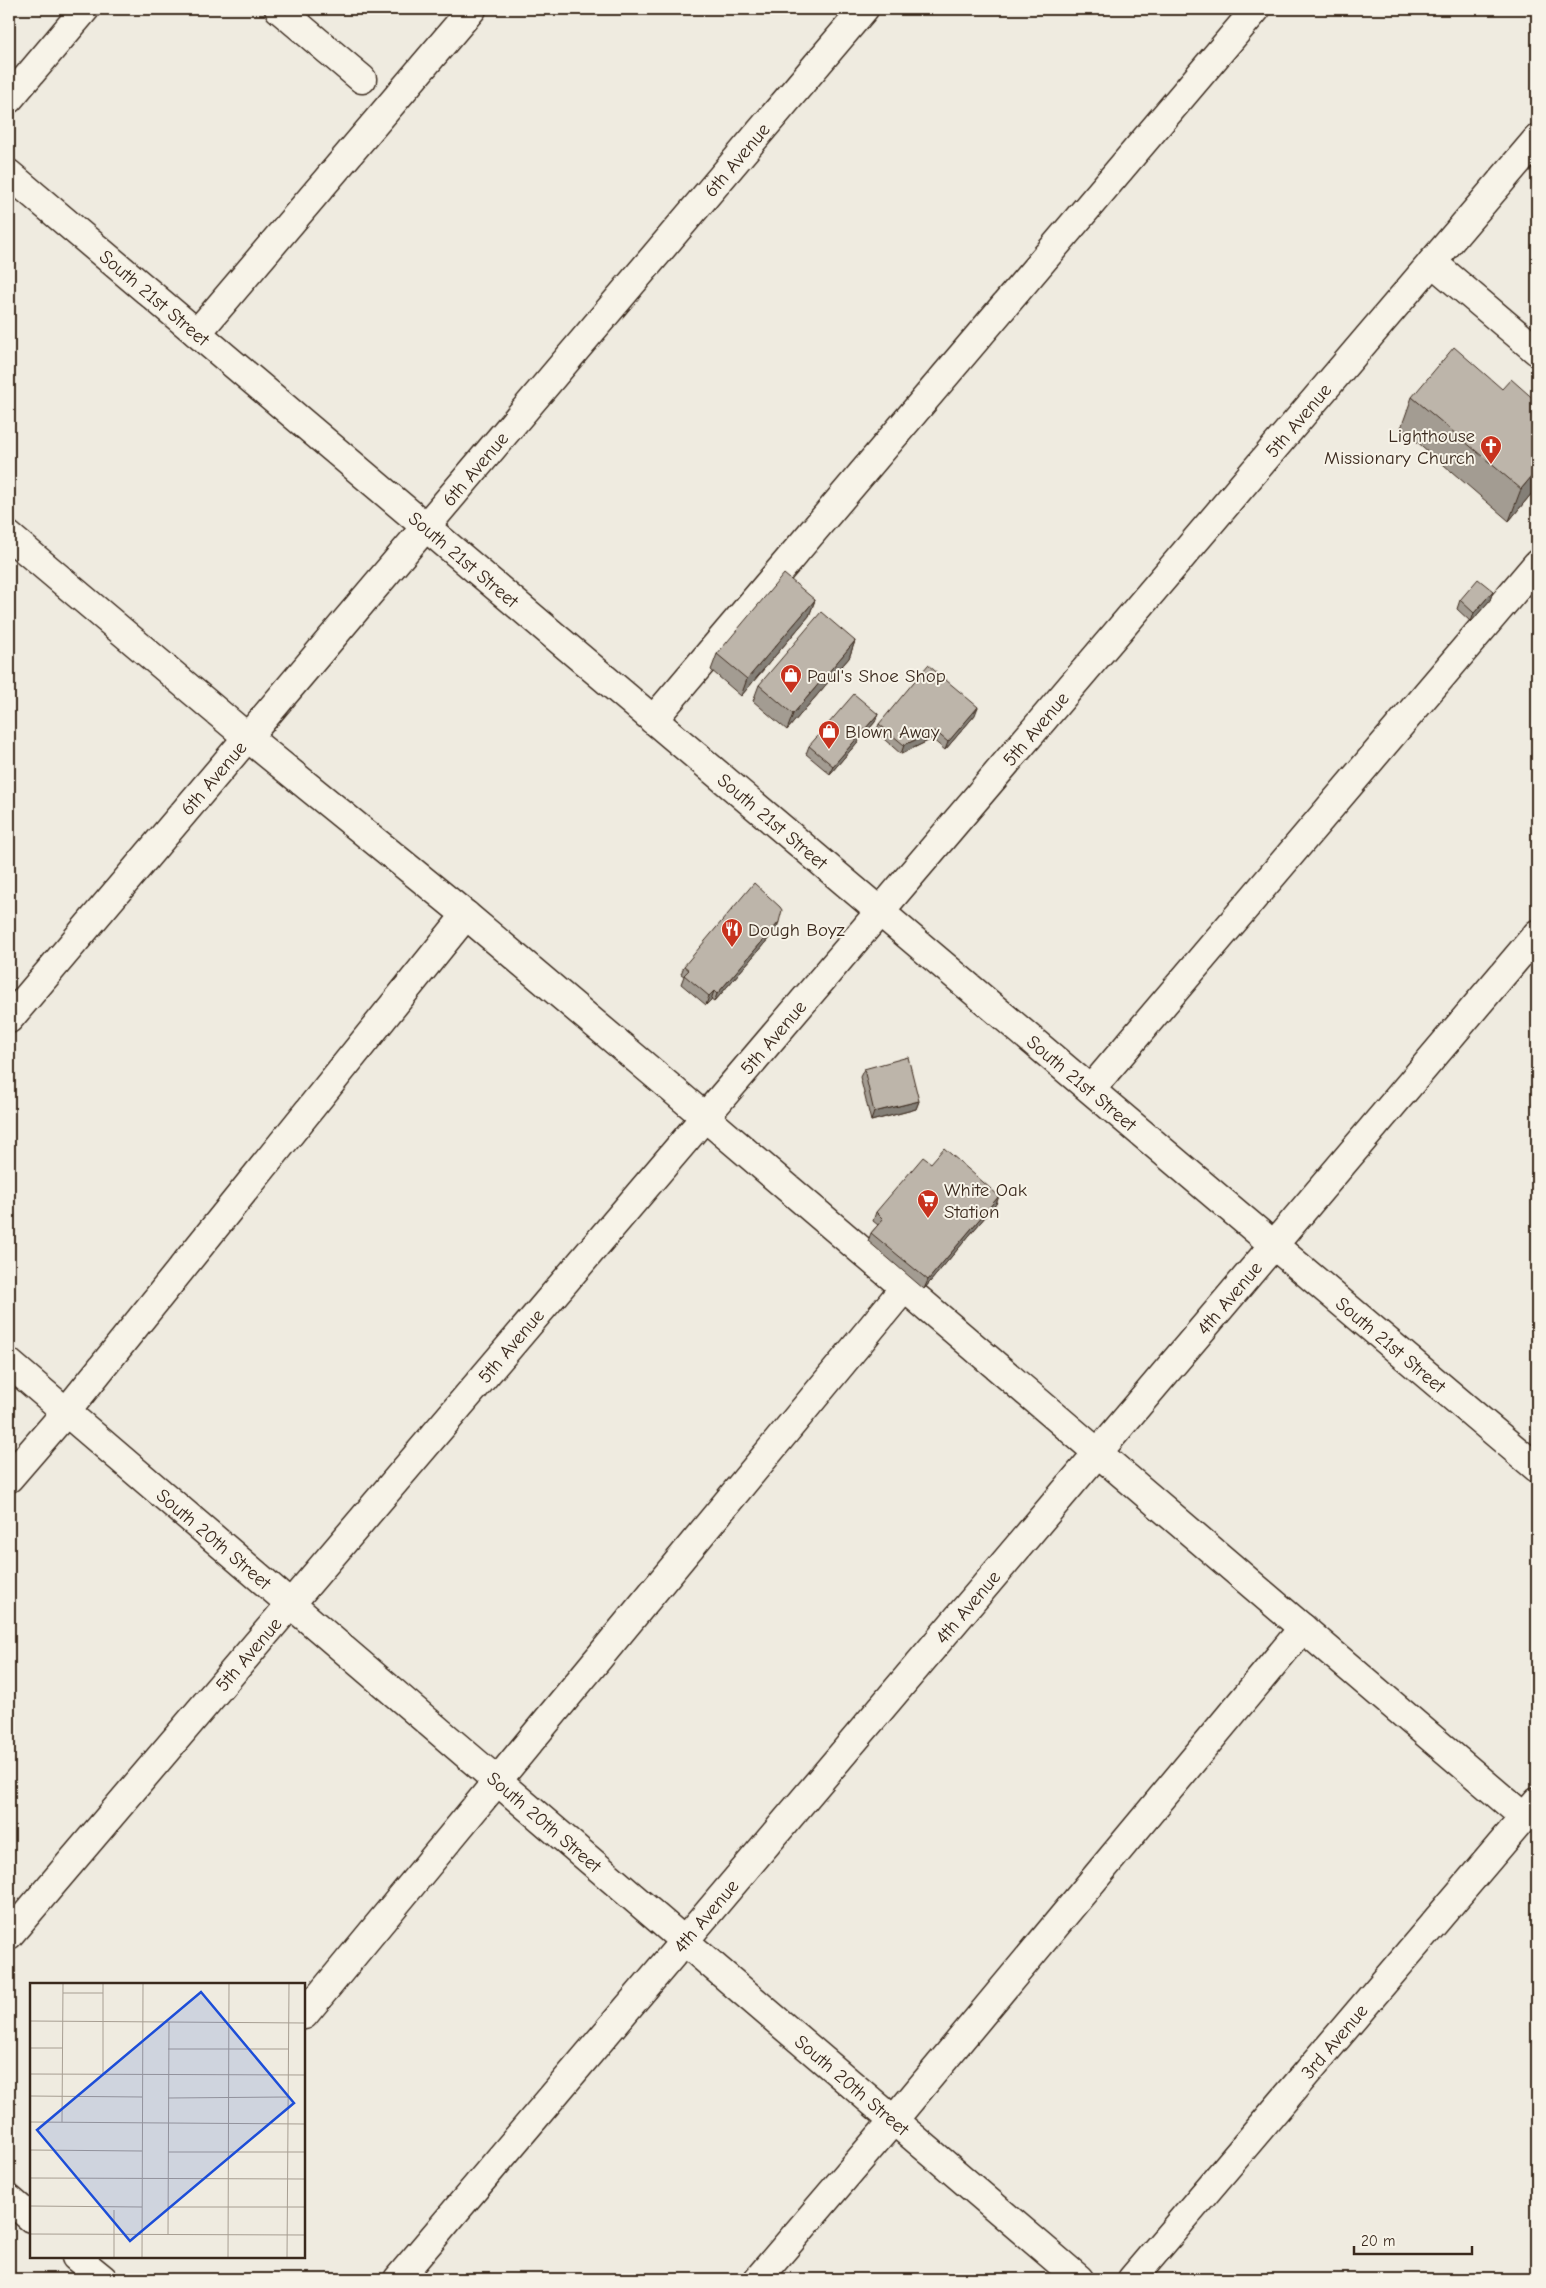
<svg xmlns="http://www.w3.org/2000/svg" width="1546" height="2288" font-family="'Comic Neue',sans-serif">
<rect width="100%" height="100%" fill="#efebe0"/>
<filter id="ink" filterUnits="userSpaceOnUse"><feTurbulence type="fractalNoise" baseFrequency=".02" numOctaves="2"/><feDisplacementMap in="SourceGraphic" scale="10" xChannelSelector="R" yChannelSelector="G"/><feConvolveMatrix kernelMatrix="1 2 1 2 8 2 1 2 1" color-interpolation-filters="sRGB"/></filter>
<g filter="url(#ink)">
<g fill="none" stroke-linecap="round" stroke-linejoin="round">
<g stroke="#3b2a1e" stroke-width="31">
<g id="minor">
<path d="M279,9l83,70"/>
<path d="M9,99l76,-90"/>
<path id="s1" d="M9,174l1528,1294"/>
<path d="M1432,262l105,89"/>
<path d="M197,333l275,-324"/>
<path d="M9,536l238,201 219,178 192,162 866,740"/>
<path d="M653,720l603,-711"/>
<path id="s2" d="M9,1019l855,-1010"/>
<path d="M1091,1089l446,-525"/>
<path id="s3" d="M9,1363l1070,916"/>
<path d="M9,1478l57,-66 400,-497"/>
<path id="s4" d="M9,1935l1528,-1796"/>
<path d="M304,2015l601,-728"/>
<path d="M9,2199l22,19"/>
<path d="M76,2257l27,22"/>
<path id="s5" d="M398,2279l1139,-1345"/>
<path d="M758,2279l135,-158 410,-493"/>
<path id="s6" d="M1132,2279l405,-477"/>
</g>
</g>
<use href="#minor" stroke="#f7f3e8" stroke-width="28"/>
</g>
<g fill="#a39c92" stroke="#3b2a1e">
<path d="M1412,397l125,90 -28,34 -108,-93z"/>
<path d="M1493,591l-3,9 -19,22 -14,-13 3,-9z"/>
<path d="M815,600l-6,16 -68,80 -30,-26 6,-16z"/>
<path d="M855,641l-6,17 -62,72 -34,-29 6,-16z"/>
<path d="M878,714l-3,8 -45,52 -24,-20 3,-8z"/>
<path d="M975,715l-30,35 -13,-11 -31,15 -25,-22 3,-8z"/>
<path d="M776,930l-62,72 -3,-2 -5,5 -25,-21 3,-8 -3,-2 3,-8z"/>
<path d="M864,1069l55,32 -3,8 -45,12 -11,-44z"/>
<path d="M931,1163l68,33 -3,8 -72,85 -56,-48 3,-8 7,-8 -5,-4 3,-9z"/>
</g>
<g fill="#847f77" stroke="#3b2a1e">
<path d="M1537,470v17l-28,34 12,-32z"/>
<path d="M1493,591l-3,9 -19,22 3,-9z"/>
<path d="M815,600l-6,16 -68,80 6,-17z"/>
<path d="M855,641l-6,17 -62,72 6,-16z"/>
<path d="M978,707l-3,8 -30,35 3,-8z"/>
<path d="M878,714l-3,8 -45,52 3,-8z"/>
<path d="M935,731l-3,8 -31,15 3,-9z"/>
<path d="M779,922l-3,8 -62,72 3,-8z"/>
<path d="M714,991l-3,9 -5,5 3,-9z"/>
<path d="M919,1101l-3,8 -45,12 3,-9z"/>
<path d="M999,1196l-3,8 -72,85 4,-9z"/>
</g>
<g fill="#bdb5aa" stroke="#3b2a1e">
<path d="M1454,347l48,42 9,-10 26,23v68l-16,19 -109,-92z"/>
<path d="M784,574l31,26 -68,79 -30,-25z"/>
<path d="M1478,579l15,12 -19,22 -14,-13z"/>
<path d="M821,612l34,29 -62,73 -34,-29z"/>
<path d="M928,665l50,42 -30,35 -13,-11 -31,14 -25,-21z"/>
<path d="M854,694l24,20 -45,52 -24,-20z"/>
<path d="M754,883l26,24 2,3 -3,12 -62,72 -3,-3 -5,5 -25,-21 5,-5 -5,-4z"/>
<path d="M908,1057l11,44 -45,11 -10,-43z"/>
<path d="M944,1148l55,48 -71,84 -57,-47 12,-14 -7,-7 47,-55 8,6z"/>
</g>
</g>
<defs>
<g id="church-pin" transform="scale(1.125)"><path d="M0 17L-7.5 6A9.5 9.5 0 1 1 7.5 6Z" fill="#c8321e" stroke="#f7f3e8"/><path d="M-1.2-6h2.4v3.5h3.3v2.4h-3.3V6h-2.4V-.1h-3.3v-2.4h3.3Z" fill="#fff"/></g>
<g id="shop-pin" transform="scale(1.125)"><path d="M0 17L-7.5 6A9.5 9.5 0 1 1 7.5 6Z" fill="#c8321e" stroke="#f7f3e8"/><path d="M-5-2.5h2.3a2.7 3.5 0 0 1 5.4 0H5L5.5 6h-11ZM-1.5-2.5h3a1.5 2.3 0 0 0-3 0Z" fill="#fff"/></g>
<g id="restaurant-pin" transform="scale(1.125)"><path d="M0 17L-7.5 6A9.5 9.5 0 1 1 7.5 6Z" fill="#c8321e" stroke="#f7f3e8"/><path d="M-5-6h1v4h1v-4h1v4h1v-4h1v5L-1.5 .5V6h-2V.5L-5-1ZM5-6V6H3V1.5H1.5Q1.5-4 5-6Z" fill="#fff"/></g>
<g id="supermarket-pin" transform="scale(1.125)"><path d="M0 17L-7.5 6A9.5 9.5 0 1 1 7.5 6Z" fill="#c8321e" stroke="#f7f3e8"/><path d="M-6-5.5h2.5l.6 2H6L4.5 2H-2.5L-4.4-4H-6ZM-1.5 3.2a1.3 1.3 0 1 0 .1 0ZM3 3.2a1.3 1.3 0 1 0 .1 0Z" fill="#fff"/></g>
</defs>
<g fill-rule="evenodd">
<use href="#church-pin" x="1491" y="446"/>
<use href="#shop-pin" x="791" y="675"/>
<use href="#shop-pin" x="829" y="731"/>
<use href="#restaurant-pin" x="732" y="929"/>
<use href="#supermarket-pin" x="928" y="1200"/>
</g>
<g text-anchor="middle" stroke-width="4" stroke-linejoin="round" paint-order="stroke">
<g font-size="19" fill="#3b2a1e" stroke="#f7f3e8">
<text dy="7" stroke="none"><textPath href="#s2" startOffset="1126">6th Avenue</textPath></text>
<text dy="7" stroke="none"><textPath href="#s1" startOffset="191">South 21st Street</textPath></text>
<text dy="7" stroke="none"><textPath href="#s4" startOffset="1989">5th Avenue</textPath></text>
<text dy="7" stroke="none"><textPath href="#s2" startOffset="721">6th Avenue</textPath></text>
<text dy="7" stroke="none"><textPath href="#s1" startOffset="596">South 21st Street</textPath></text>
<text dy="7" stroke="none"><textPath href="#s4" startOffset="1584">5th Avenue</textPath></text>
<text dy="7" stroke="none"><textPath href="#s2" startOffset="316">6th Avenue</textPath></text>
<text dy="7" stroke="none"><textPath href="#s1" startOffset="1001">South 21st Street</textPath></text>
<text dy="7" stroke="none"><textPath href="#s4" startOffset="1179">5th Avenue</textPath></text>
<text dy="7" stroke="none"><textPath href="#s1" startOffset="1406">South 21st Street</textPath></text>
<text dy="7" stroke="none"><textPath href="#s5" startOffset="1286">4th Avenue</textPath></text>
<text dy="7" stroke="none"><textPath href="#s1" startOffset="1811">South 21st Street</textPath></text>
<text dy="7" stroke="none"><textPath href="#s4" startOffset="774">5th Avenue</textPath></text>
<text dy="7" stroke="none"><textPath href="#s3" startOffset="270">South 20th Street</textPath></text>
<text dy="7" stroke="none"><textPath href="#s5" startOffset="881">4th Avenue</textPath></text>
<text dy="7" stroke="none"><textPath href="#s4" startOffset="369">5th Avenue</textPath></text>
<text dy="7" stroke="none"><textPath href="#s3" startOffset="705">South 20th Street</textPath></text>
<text dy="7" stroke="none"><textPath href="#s5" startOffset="476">4th Avenue</textPath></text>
<text dy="7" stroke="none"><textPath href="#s6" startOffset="312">3rd Avenue</textPath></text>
<text dy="7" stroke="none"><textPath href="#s3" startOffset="1110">South 20th Street</textPath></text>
</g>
<g font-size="19" fill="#3b2a1e" stroke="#f7f3e8" text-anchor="start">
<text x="1475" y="442" text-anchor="end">Lighthouse<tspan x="1475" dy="22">Missionary Church</tspan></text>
<text x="807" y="682">Paul's Shoe Shop</text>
<text x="845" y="738">Blown Away</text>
<text x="748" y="936">Dough Boyz</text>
<text x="944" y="1196">White Oak<tspan x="944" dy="22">Station</tspan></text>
</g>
</g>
<g transform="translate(30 1983)">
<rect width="275" height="275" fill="#efebe0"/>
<path fill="none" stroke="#a79e92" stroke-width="1" d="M33,10h40M0,38l275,2M0,65h33M138,66h120M0,91l275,1M73,91v-91M0,113l112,1M138,115l120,-1M0,139l275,2M32,139l1,-139M0,167l112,1M138,169h137M0,195l275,1M0,223l112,1M138,224h137M0,251l275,1M138,252l1,-213M84,275v-48M112,275l1,-275M198,275l1,-275M257,275l2,-275"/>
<path fill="#1d4ed8" fill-opacity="0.15" stroke="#1d4ed8" stroke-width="2.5" d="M171,9l93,111 -164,138 -93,-111z"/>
<rect width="275" height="275" fill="none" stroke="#3b2a1e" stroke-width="2.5"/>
</g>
<rect width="1546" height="2288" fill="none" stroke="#f7f3e8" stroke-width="30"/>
<rect x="15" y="15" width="1516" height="2258" fill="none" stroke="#3b2a1e" stroke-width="2" filter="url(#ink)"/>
<path d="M1354 2246v8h118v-8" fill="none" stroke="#3b2a1e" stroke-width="2.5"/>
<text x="1361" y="2246" font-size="15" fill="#3b2a1e" stroke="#f7f3e8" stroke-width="4" paint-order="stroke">20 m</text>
</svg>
